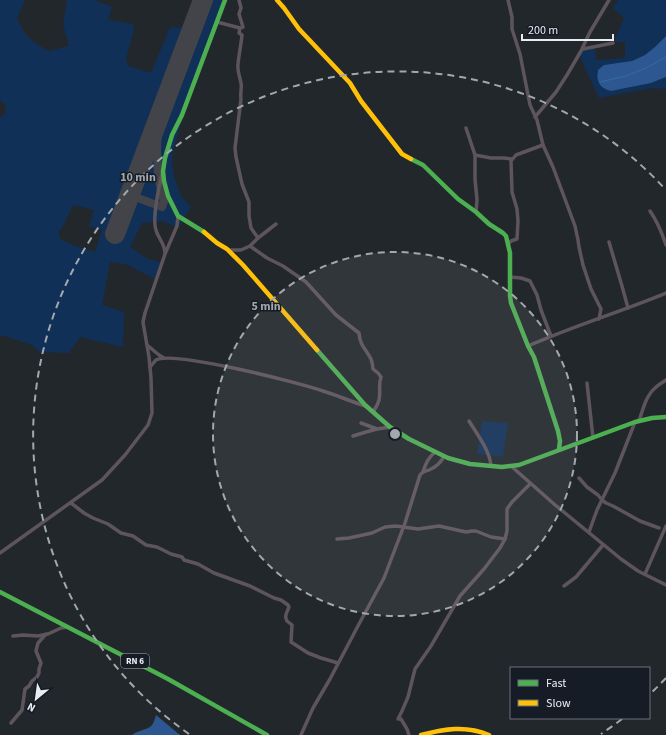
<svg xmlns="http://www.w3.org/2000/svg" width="666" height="735" font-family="'Source Sans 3',sans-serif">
<rect width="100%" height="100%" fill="#22272c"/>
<g fill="#113058" fill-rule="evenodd">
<path d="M0,0h25l-8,18c9,20 14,23 32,33l20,-5 -6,-22 4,-24h27l18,7 -4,13 26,4 -1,10 -7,24 2,8 23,7 19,-46 16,1 9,-28h31l-43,116 -10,35 -1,11 2,15 7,19 10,11 -13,21 -15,-7 -21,2 -12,24 16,11 15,5 -6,16 -29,-15 -16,-2 -8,43 22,7 -1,35 -43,-10 -11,16 -29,-1 -8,-7 -24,-8 -8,-2v-218c7,-2 6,-7 5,-13l-5,-4zM73,205l21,5 -5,16 13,4 -7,22 -20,-6 -15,-7 -1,-8 4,-5z"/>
<path d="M618,0h47l1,4v32c-8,10 -21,21 -33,25 -9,3 -20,3 -29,4l19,24 28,-6 15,-6v12l-13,-1 -54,10 -19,-41 3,-7 12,-1 1,11 29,-2v-16h-11l10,-24 -11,-10z"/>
<path d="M482,421l26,2 -5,34 -26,-3z"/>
</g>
<g fill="#2c5790">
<path d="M666,36v41l-15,6 -40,8c-12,-3 -15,-10 -13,-21l6,-5 28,-4 13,-6 10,-8z"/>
<path d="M156,715l24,20h-48c6,-5 16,-5 20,-10 2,-2 3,-7 4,-10z"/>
</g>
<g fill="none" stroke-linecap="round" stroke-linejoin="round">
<path stroke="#346ca7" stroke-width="1" d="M600,82l26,-6 20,-8 20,-11"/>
<path stroke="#424449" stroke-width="8" d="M130,195l32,12 2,-5 -6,-25 -1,-27 1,-28"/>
<path stroke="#424449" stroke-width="20" d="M115,234l88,-234"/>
<g stroke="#5e545c" stroke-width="3.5">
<path d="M239,0l2,8 -2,6 4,13 -3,1 -1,5 3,2c-1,10 -3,19 -4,29 -1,7 2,13 3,19 1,5 -1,11 0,16l-6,49 1,9 6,27 7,18v14l2,12 7,10"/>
<path d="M508,0l4,17v12l8,25 10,51 7,15 6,25 10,22 22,59 3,14 1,7 4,18 8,24 10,20 -2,10"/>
<path d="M217,22l23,6"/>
<path d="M583,49l30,-6"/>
<path d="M535,117l21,-25 11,-17 14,-24 9,-19 19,-32"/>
<path d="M466,128l9,27v24l2,21 -1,12"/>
<path d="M475,155l16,3h13l8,1"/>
<path d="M162,174c-3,12 -10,45 -6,56 2,8 9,14 9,23"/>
<path d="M650,211c7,10 12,22 16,34"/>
<path d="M609,242l13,44 6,22"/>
<path d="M508,244l3,-3 6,-2 1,-18 -1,-12 -5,-17 -1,-31 5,-6 27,-10"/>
<path d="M250,246l17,12 16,8 23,16 30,33 23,18c1,13 7,16 12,26 1,3 2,7 2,10l5,4 3,4c-3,8 0,15 -2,23 -1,4 -4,9 -6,12"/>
<path d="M228,250h13l9,-4 8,-8 18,-14"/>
<path d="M510,277l11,1 9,3 7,14 4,15 10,26"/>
<path d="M147,345l12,10 5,3"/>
<path d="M528,346c45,-20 92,-34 138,-53"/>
<path d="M150,367c2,-2 4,-5 6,-7 16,-10 144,23 167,31 14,4 28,11 43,15"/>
<path d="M587,383l6,55"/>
<path d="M469,421c8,13 21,30 22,45"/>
<path d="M639,421c4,-12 7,-25 16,-33 3,-3 7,-5 11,-8"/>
<path d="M377,429l13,-2"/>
<path d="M353,436l13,-4 11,-3 -16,-6"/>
<path d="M511,466l43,38 67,55 17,12 28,14"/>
<path d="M423,472c3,-9 5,-14 12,-20"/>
<path d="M579,478l8,9 11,8 4,5 4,3 7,3 27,15 19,7"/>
<path d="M71,503l13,10 9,5 15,6 13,9 12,3 13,9 11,2 14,7 11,3 2,3 14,4 16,9 36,13 24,12 7,2 7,5 1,2c-2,5 -5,9 -2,14l5,4 -1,17 17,11 13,5 17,5"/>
<path d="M589,532l8,-22 18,-37 20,-51"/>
<path d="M337,539l12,-1 23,-5 13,-6 11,-1 22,3 21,-3 27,6 6,-1h4l15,6 14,2"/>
<path d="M0,553l102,-73 23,-25 23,-30 4,-12 -1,-35 -2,-21 -5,-29 -1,-6 2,-9 20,-59 12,-28 1,-10"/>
<path d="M645,574l21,-48"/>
<path d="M564,586l12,-9 27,-32"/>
<path d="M13,636l10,-1 15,1 10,-2 13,-6 7,-1"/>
<path d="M11,723l11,-13 3,-21 4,-3 3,-5 5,-4 2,-4v-4l2,-6 -5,-12 2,-8 8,-9"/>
<path d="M301,735l12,-27 17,-29 29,-55 25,-46 21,-55 15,-48c3,-4 5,-4 9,-5 7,-3 12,-7 15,-14"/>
<path d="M409,735l-2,-6 -6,-10h-3l4,-8 6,-14 7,-28 16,-23 29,-50 24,-27 16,-21 5,-9 2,-8v-22l5,-7 18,-18"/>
</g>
<g stroke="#4caf50" stroke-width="4.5">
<path d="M411,159l12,6 35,34 18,13 13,12 14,9 3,3 4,17v43l1,7 17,43 6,11 24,74 2,10 -1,8"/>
<path d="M204,232l-26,-16 -10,-20 -4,-15 -1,-10 2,-13 7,-23 10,-20 43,-115"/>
<path d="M317,350l48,55 25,22 19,12 39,19 22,6 32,3 17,-2 116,-43 17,-4 14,-1"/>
<path d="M0,592l168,87 99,56"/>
</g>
<g stroke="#ffc107" stroke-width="4.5">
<path d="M277,0l7,8 15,21 51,54 11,18 41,53 9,5"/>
<path d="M204,232l13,11 10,6 16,16 74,85"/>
<path d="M421,735c23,-6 45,-10 68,0"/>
</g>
</g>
<circle cx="395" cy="434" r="182" fill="#a3a8ad" fill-opacity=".12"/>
<g fill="none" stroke="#a3a8ad" stroke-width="2" stroke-dasharray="7 5">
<circle cx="395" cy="434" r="182"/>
<path d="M666 678A364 364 0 0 1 650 694M622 719A364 364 0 0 1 601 734M189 734A364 364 0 1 1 666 190"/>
</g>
<g text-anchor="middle" stroke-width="3" stroke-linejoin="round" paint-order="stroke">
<rect fill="#161c25" stroke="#aaaeb5" stroke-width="1" x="121" y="654" width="28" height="14" rx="3"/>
<g font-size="9" font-weight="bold" fill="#e9edf3">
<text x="135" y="664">RN 6</text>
</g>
</g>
<circle cx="395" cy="434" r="6" fill="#a3a8ad" stroke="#161c25" stroke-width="2"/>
<g font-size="12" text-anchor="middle" font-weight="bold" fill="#a3a8ad" stroke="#161c25" stroke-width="3" stroke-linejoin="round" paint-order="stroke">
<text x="138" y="181">10 min</text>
<text x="266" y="310">5 min</text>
</g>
<rect x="510" y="667" width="140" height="52" fill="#161c25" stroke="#6a7077"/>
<rect x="518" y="680" width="20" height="6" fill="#4caf50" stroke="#6a7077"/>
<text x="546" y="687" font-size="12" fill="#e9edf3">Fast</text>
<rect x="518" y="700" width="20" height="6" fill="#ffc107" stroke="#6a7077"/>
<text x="546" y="707" font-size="12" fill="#e9edf3">Slow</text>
<g transform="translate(36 699) rotate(209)" stroke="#161c25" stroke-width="3" paint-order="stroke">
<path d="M0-3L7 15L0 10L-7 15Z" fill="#e9edf3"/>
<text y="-6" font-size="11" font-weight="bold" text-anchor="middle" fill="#e9edf3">N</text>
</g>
<path d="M522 34v6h91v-6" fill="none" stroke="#e9edf3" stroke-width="2"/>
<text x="528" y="34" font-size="12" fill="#e9edf3" stroke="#161c25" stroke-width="3" paint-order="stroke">200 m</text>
</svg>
